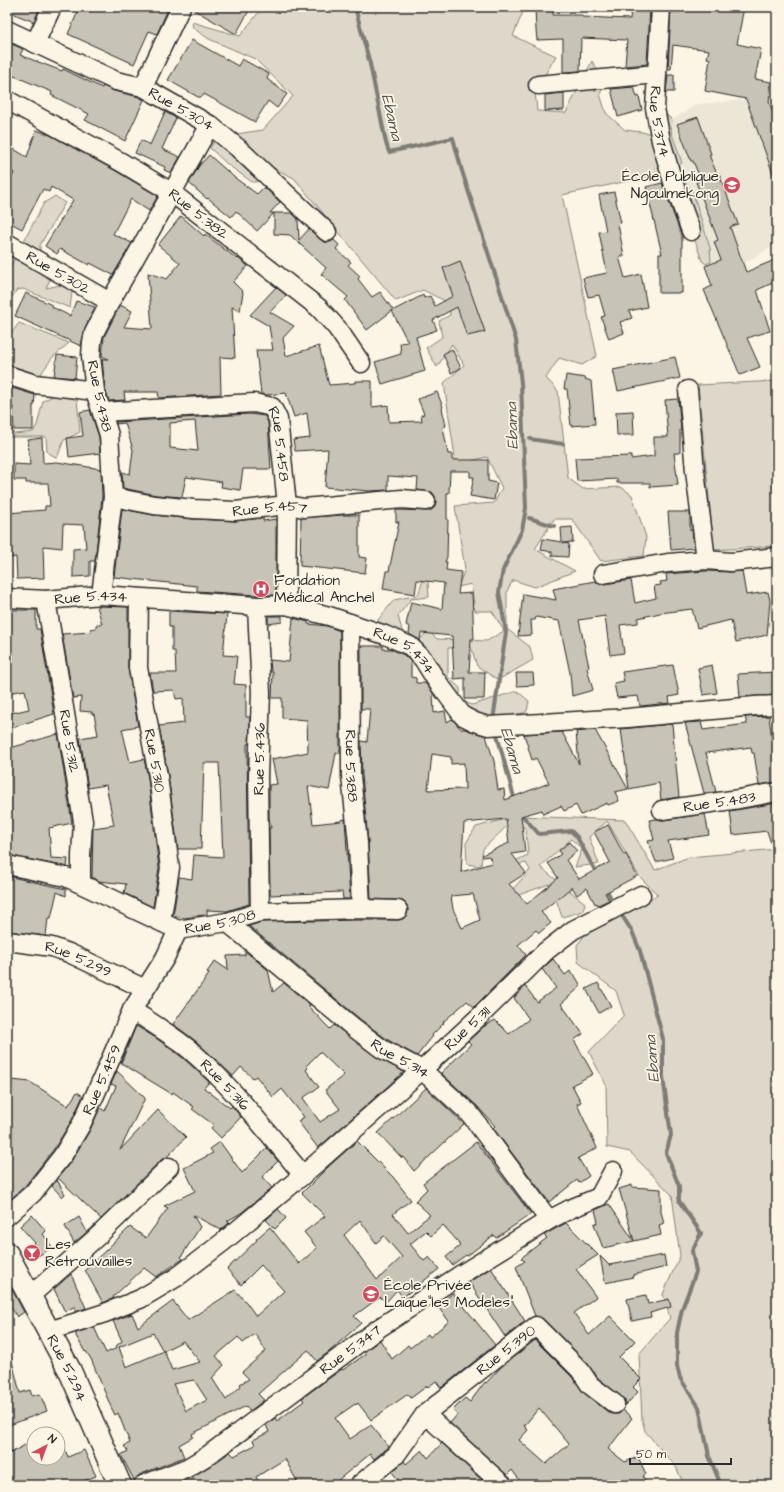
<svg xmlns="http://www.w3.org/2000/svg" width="784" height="1492" font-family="'Architects Daughter',sans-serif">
<rect width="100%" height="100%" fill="#fcf5e5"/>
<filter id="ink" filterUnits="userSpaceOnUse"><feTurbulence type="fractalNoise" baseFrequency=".025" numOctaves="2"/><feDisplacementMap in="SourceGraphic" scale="8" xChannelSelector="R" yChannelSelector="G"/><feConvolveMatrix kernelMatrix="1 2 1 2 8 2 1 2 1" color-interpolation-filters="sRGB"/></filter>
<g filter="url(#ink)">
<path fill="#ece6d7" d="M777,97v147l-56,33 -5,-13 -5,-2 -1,-14 -17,-55 -11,-15v-15l-11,-32 1,-11 25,-16z"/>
<g fill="#ded8ca" stroke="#84827a">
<path d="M263,7h262l-12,29 43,20 -21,36 2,19 29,2 26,-52 13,22 -5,11 6,19 19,17 32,4 9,39 -104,22 35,161 -15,9 -23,-7 -13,20 12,13 10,87 15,11 38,-2 11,8 14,42 -2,19 -43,5 -29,-42h-18l-19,30 40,22 -40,16 -22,-7 -6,11v38l23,18 3,13 -35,20 -21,-14 -6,-19 -23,1v29l12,11v12l12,5 45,-14 12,10 -2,10 -3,2c-11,1 -22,5 -34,6 -12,2 -25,-3 -37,-7l-38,-60 -36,-29 -1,-3 16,-20 24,-5 9,-27 2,29 -18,2 -13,17 5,18 13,10 12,-13 9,8 50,2 17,-10 -12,-20h-17l-4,-27 -13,3 7,-18 -10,-63 39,-3 8,-15 -15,-31 -31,7 -12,-81 20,-18 -12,-21 -15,23 -11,-19 16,-11 -3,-16 11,-6 -1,-12 -26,-13 -27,11 -102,-123 -21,-10 -9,13 -12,1 -25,-18 -17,-16 3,-5 10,-7 40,-6 30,-34 -38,-37 -46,-20 -16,-11 -1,-6 48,14z"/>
<path d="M7,90l5,39 -5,3z"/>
<path d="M663,110l3,4 6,6 -1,11 11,32 -5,4h-5z"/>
<path d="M682,178l11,15 17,55 1,14 -5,2 -4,-3 -25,-73 1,-5z"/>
<path d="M55,196l10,7 -25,42v7l16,15 -10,21 30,-6 12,16 -16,-6 -2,16 -47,-19 -6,1 -10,14v-31l37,-70z"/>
<path d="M19,323l50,20 -17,15 -12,17 -33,-11v-25z"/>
<path d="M777,381v165l-63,4 -16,-165z"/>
<path d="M62,391l15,7 3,34 -16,8 -7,18 -10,-6 -1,-15h-39v-24l7,21 19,-2 4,-7 6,-24z"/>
<path d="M517,816l108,4 30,50 34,-13 88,-8v636h-93l-8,-18 -31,-36 -3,-11 -3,-66 31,-36 -7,-24 17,-38 -8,-61 -42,-43 -23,-5 -1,-62 -17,-33 35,-37 -8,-24 -38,-29 -1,-17 15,-19 66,-31 -19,-19 -32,-55 -18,16 10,27 -24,3 7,-18 -11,-10 -31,28 45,36 -2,8 -21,6 -6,-18 -7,-15 -47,17 28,-31 -4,-7 -26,5 28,-13 -2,-25 -6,-7 -12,2 -25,24 -2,16 -2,1 -12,-2 -1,-21 10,-16z"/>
</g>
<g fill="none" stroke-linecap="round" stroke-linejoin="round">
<g stroke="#7d7b74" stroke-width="4">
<path d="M355,7l15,57 16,79 3,9 64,-14 9,33 54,169 5,43 5,125 -4,22 -19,40 -4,22 7,40 -13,88"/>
<path d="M530,439l33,5"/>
<path d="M529,518l25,8"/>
<path d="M496,731l19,70"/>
<path d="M520,813l19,21 32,-3 6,6 20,37"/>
<path d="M605,887l9,17"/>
<path d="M619,911l13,20 8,20 23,88v38l8,58 -5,18 13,33v15l22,32 -9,18 4,21 -14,37 -5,24v33l3,12 19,29 10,49 12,29"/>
</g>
</g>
<g fill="#c8c3b7" stroke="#2b2b2b" fill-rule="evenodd">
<path d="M7,7h33l-6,15 -27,-11z"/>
<path d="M80,7h89l-12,27 -8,-3 -15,33 -66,-30z"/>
<path d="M191,7h60l-15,27 -45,-26z"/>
<path d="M535,7h18v8h29v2l48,2 1,-12h19l-3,57 -22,2 2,-26 -46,-2 -1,33 -17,1v-33l-26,1 -1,-10z"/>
<path d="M671,7h73l-7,37 24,5 -6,30 16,3 -2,20 8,22v58h-1l-30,-83 -41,-8 5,-32 -3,-1 2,-8 -36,-5 -2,24h-3z"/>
<path d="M192,40l46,26 4,-7 27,15 -2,5 20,15 -10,14 -9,-7 -13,21 -51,-28 -2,3h-4l-30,-17z"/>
<path d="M7,42l16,7 -3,6 42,16 1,-2 39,19 1,-2 11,5 25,6 5,3 -19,41 -40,-21 4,-6 -38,-19 1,-3 -45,-19z"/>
<path d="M668,75h6v17h-8z"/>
<path d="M634,87l3,10 2,-1 3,14 -24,7 -7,-28z"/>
<path d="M564,93v17l-19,1v-16z"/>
<path d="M165,112l11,6 -14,31 18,8 -9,16 -7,-3 1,-3 -30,-14 6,-13 9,5z"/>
<path d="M698,117l13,37 -2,1 8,19h2l19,50 -8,3 16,45 31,-13v22l-20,9 13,41 -23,7 13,29 -20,8 -36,-85 8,-4 -7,-20 16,-6 -7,-18 4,-2 -22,-58 5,-2 -8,-19h-2l-14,-37z"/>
<path d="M36,130l14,5 66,36 42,25 -9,15 -18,-12 -18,35 19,9 -19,32 -23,-12 -1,2 -29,-16 -3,5 -12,-8 28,-46 -22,-13 -2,5 -6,-3 -21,40 -15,-8v-35l7,-13 -7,-5v-23l20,12z"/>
<path d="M209,155l26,23 22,16 7,-7 16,15 -10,11h4l-17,18 -21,-20 -5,6 -23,-19 -1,1 -18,-16 10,-17z"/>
<path d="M662,183l20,54v56h-23v-39h3l-16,-67z"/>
<path d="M614,192l7,31 -3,1 6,32 -5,1 6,21 16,-4 6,33 -18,4 3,7 -12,4 4,11 -15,6 -8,-22 4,-1 -6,-21 -11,2 -5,-19 24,-5 -8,-41 7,-1 -7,-36z"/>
<path d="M274,213h18l6,6 1,21 10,-11 15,13h6l4,-2 5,5 -3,4 15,13 -3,3 12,11 -2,3 14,18 8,-5 13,18 -26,20 -22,-30 3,-3 -27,-23 5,-6 -36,-33 -16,-1z"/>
<path d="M181,216l23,20 1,-2 32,25 1,-1 10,8 -15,16 10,10 -3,19 -8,-4 3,51 -15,-1 1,37 -62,4 -1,-6h-34l1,8 -16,1 -4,-12 -3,-30h6l-6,-3 2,-19 16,-32 12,6 -8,16 28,2 -4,-56 19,6 13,-16 -22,-18z"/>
<path d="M460,261l25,71 -18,4 -10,-29 -24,13 4,10 -21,7 9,34 -43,13 -7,-22 26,-8 -1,-11 8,-1 -16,-31 31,-16 1,3 6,-2 5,10 18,-10 -10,-28z"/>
<path d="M276,287l10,8 -16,17 24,14 -11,12 3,18 33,-10 10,39 26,-2v-2h17v26l16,-2 1,17 33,-1 -1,-6 3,-1 -6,-15 19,-7 6,15 -1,1 4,18 -3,1 5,27h4v6h36v21l9,2 -3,17 -24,-4 4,-19h-4v-6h-20l-1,22h-2v26h1l-1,38 -2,5h2l-1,8 15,2 -3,22 14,-1 2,46h-3l-2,33h16l-1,27h-19v-21l-11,1 -2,-43 -31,-3 -1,7 -11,-6 1,-7 -4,-2 5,-23 31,7 2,-26 -27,-3 -2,14 -32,-5 3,-18h3l10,-49h-3v-12l34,1 5,-4 1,-6 -1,-5 -3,-4 -15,-2 1,-12 -30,-2v14l-19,1 -44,-4 3,-38 -33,2 -2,-11 17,-2 -3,-25 -13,4 -8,-24 -19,2 -6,-1 -5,-44h17l-4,-24 -19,-11z"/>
<path d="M26,293l26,12v2l18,9 6,-15 19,6 -10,21 -4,18 -66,-30z"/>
<path d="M452,349l9,19 -10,5 -8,-19z"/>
<path d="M57,355l20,2 -2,21 -21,-2z"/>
<path d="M675,357l5,21 -62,13 -5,-21z"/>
<path d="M566,375l20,3 -1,1 6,2 4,43 -24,2 -4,-37h-3z"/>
<path d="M12,388l23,7 -1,11 -1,-1v25h-19l-1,-23h-6v-18l5,1z"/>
<path d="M678,399l3,31h-1v23h-6l4,32 -28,2v-4h-33v-4l-40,2 -2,-23 56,-2v3l23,-3v-19h14l-3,-37z"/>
<path d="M90,410l9,27 1,16 -31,4 -2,-19 16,-2 -3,-24z"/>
<path d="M633,411l1,24h-17l-1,-23z"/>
<path d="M249,414l16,2 3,6 3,47h-28l-3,21 -19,-3 1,-5 -36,-5 -4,20 -26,-2 -33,-7 -1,-16 8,2 3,-24 -8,-27 -9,1v-2zM195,421l3,30 -28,-3v-25z"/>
<path d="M42,438l1,25 14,-1 44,7 1,28 -7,64h-5v15l-17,1v-28l13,-1 -2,-23 -21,-1 -1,24 -19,-2 1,32 -27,1 -1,-22 -8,1 -1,-45 38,-3v-4h5l-2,-23h-22v-3h-12v-16l16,1 -2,-25z"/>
<path d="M122,509l31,6 40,4 42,2 28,-3v3l13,-2v76h-19l-60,-4v-5l-83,-9z"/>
<path d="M668,512h22v18h2l2,18 -23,2z"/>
<path d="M341,515h18v42l8,1 -2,15 -65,-7 1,-48z"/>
<path d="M572,527l1,15 -10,1 6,1 -1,13 -16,-1v-4l-11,-2 2,-11 19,3 -1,-14z"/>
<path d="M706,571l24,1 12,-1 4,24 22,-3 2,9 -3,34 -31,7 -5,-22 -34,8 -5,-19 -32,4 -22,5v5l-18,2 4,28 -14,2 -5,-39 -26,4 10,47 -2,1 6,22 -21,6 -2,-23 -11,-52 -23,-4 -1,3h-4l1,15 -14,1 5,-42 33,6 -3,-11 42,-8 4,3h5l27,-4 4,23 21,-5 -2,-12 7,-1 -1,-3 7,-1 -1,-7z"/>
<path d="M97,606l31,1v61l10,58 -16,3 8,33 14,-3 4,19 11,90 -6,39 -29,-14 2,-9 -27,-3 -7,-4 1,-49 21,-3 -8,-40 -18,3 -8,-50 18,-3 -4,-21h-2v-2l-12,-1 1,-14 -8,1 -11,-64 29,-2 -1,-3 6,-1v-3l6,-1z"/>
<path d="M7,610h29v19h4l14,85 -47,15v-15l22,-5 -4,-19 -18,3z"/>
<path d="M169,611l58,3 -4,41 14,1 -3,28 12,1v32h4l-1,27h-2l2,160 -22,7 -20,-1v5l-14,1 -1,1 -8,1 -11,-2 6,-39 13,2 2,-24 29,2 -4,-94h-15l-3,86h-23l-10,-74 -9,-49 25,-3 -1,-25 -7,1 -2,-9 -21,1 -3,-18h26l-1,-22h-3v-24h-3z"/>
<path d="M268,616h14v6l-14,2z"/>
<path d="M293,618l15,4v2l19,2 13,5v122h-4l-7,37 -21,-4 5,38 28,-3v-1l4,-1 5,80h-7l-1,-7 -72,3 -1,-67h2l-2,-10v-33l8,-1 -5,-25 36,-7 -1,-32 -25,-2v-20h-10l1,-26h-2l-1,-12 19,2z"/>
<path d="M361,646h22v3h8l13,6 7,7v15l5,1v5h9l8,10 1,20 11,-2 2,11 5,-3 9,10h4l21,7 8,25 4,29 6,-1 1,11 44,-17 -13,-25 -4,2 -8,-26 38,-2 17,32 -3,-32 19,-2 33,59 -13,3 4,9 -11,4 -1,-2 -26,12 -5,-10 -12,6 -3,-5 -18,8 -1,-4 -21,6 4,36 -13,2 14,19 -17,11 18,20 31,-26 -10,-15 13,-9 -2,-3 10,-9 8,9 -11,9 13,19 31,-17 -16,-30 14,-7 16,30 2,-1 11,22 -32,17 4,7 -11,5 -1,-2 -2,1 -8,-16 -10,7 -5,-8 -31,25 10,11 -12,10 -3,-3 -18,15 8,10 -52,52 -7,-6 -24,21 1,1 -12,12 1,1 -16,20 -29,-16 -28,-21 -111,-93 13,-4 99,-2h37l5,-1 4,-4 1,-5 -1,-5 -4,-4 -5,-1 -27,-1 -3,-57 -6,-67 -1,-34 6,1 3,-33h-9zM432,754l19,3v7l13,-1 1,26 -37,1zM506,819l3,24 -27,12 1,2 6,-1 3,7 -31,9 3,-49zM473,894l7,26 -18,8 -9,-19 -2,-13z"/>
<path d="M673,665l6,30 -10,2 1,6 -30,3 -2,-10 -21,2 -3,-15 10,-2 -2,-9z"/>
<path d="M712,665l5,28 -14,2 -5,-27z"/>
<path d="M776,672l1,23 -37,2 -2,-23z"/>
<path d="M516,673h17l1,12 -17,1z"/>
<path d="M769,716l3,24 5,-1v43l-18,3 -5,-32h-2l-1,-6 -45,6 10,39 -12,1 -19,-70 16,-1 2,8 44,-6 -2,-7z"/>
<path d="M672,724l7,73 -18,3 -2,-17 -30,6 -8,-60z"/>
<path d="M58,734l14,89 -23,5 2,30 17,1 -1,8 -60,-12v-106z"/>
<path d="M777,803v50h-3l-7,-22 -34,4 -3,-24z"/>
<path d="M705,814l4,21 -41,6 5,17 -17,4 -8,-21 6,-1 -5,-20 8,-1 6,1z"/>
<path d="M7,876l59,13v7l-9,-4 -6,26h-3l-2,18 -39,-5z"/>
<path d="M245,951l23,19 5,22 11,-9 26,22 -1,2 21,22 4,-4 42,32 28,15 -86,76 -20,-27 6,-4 -22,-28 -9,8 -17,-21 -3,2 -12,-11 -8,9 -36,-34 -24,-18 36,-50 -2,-2 8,-11 13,9 -1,-14 18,-1zM320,1052l24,23 -19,15 15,19 -20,13 -17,-24 16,-11 -13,-17 2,-2 -2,-2z"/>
<path d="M553,959l12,16 5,-4 2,4 2,-1 7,12 -20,18 22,30 -9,6 19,34 -21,11 9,17 -4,2 20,44 -19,10 11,18 -10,7 -2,-3 -28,22 -56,-74 2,-2 -18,-20 -36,-33 30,-29 -3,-3 15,-14 12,-7 14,14 20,-15 -15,-21 11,-12 12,16 19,-14 -14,-19z"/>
<path d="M598,983l13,23 -12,7 -13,-24z"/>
<path d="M136,1026l20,12 27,20 26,24 -5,6 26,20 2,-2 9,11 -20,21 -10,-10 3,-3 -22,-16 2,-2 -21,-15 -1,2 -51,-31z"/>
<path d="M117,1071l28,27 -25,52 38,-40 28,27 -19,20 -5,2 -61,60 -43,-41 14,-18 18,-30 10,-22 5,3 11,-25 -5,-2z"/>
<path d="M12,1080l18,2 38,24 9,-14 6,4 -11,24 -18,29 -29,37 -13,12 -5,-5v-105l5,-2z"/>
<path d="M426,1088l38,36 -50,47 -11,-14 -1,1 -24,-25z"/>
<path d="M357,1141l36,36 18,23 -18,14 15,19 22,-18 -15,-14 12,-12 -4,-6 53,-41 55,72 -35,24 -2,-3 -27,21 -1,-1 -14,10 -6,-8 14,-11 -2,-2 1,-1 -16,-18 -12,11 -5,-5 -16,13 14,17 5,-4 10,12 -36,28 -6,-7 -11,12 -6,-5 -26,19 7,7 -31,28 -13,10 -9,-11 -50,44 6,6 -14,11 -4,-5 -54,28 1,3 -14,8 5,12 -45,18 -5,5 -13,-25 7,-4 -4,-5 6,-3 -12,-30 -3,2 -4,-8 -20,-48 -5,-8 -1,1 -9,-16v-3l18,-6 12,26 11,-5 -1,-2 6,-5 -9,-20 19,-7 6,13 35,-26 15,19 47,-30 11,12 10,14 28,-25 -23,-26 -20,20 -14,-16 30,-29 -1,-1 14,-12 29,37 18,-16 -13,-16 21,-16 -23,-23 25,-25zM360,1220l16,23 8,-7 18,21 -25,23 -33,-45zM153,1333l10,18 20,-10 17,21 -28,8 -8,-19 -38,16 -7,-20zM255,1334l11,17 -24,21 7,7 -9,5 1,2 -15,14 -14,-22 12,-13 -8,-9 22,-19 5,6zM194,1380l13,20 -21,11 -13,-27z"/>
<path d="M220,1142l22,31 25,-25 11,13 -16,16 10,11 -31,25 -14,8 3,1 -9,8 -28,-15 7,12 -19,30 2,2 -27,18 -12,-9 -31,29 1,1 -11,5 -18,-33 45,-43 16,11 22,-30 -4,-2 31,-15 -11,-23 29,-15 -3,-4z"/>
<path d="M57,1180l8,14 -3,3 -10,-11z"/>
<path d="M632,1185v2l29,2v23l3,11 -5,2 2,10 -27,6 -15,-52z"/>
<path d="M609,1204l25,37 -31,7 -9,-24 4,-2 -3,-12z"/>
<path d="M278,1209l8,9 -11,11 -9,-9z"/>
<path d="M32,1215l14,16 -3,3 9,13 -20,13 -7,-11 10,-6 -15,-17z"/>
<path d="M79,1217l8,15 -13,11 -9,-17z"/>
<path d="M566,1223l32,32 -22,14 20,28 -22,16 15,22 21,-19 25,25 -16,16 22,22 -8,8 5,5 -13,14v-6l-4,-4 -23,-18 -11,-15 -44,-44 -8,-3 -19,-49 9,-6 -4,-3 26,-20 -3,-3z"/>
<path d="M664,1255l2,12 -33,8v2l-28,6 -5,-27 10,10 -1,-1z"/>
<path d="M491,1268l34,53 -20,16 -36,-55z"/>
<path d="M71,1274l15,34 -11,4v-6l-10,6 -11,-23z"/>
<path d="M7,1280l17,32 -7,5 -10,-16z"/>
<path d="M453,1293l42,52 -54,43 -5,-7 -8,6 -1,-1 -16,12 -3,-4 -37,26 -13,-17 -2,2 -1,-1 -20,14 15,21 21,-14 18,22 -15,12 -4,-5 -38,31h-33l-14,-26 -29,18 4,8h-88l20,-8 21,-13 17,-12 4,4 21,-11 -2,-5 16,-8 -3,-7 9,-7 2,3 27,-20 -2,-3 40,-29 1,1 23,-16 -2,-2 16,-12 12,19 16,-14 2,3 18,-14 2,3 18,-15 1,-1 -12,-15z"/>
<path d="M646,1295l2,9 21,-5 2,8 -21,6 1,4 -19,4 -5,-22z"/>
<path d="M535,1340l37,37 12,16 25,20 4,1h6l4,-4 9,8 -24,31 17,13 13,-5 8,17 -3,2 4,9h-124l-11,-15 -5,5 -57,-52 7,-8 -4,-5 12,-12 5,4 15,-20 1,1 15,-16zM539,1408l30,36 -23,20 -27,-24 9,-10 -4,-4z"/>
<path d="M7,1357h4l9,36 10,-3 2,6 8,-2 7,17 -40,15z"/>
<path d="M58,1433l10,24 16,-7 12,26 -22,9h-67v-30l27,-15v18h24z"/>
<path d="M442,1443l45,42h-85l-10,-13 12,-11 2,3 16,-14 6,8z"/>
</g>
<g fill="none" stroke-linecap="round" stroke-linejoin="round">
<g stroke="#2b2b2b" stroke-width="21">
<g id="minor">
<path id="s1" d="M661,7l-6,101 6,33 12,41 18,49"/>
<path id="s2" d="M7,30l109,51 27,6 67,38 28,23 89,84"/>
<path d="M35,43l17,-36"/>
<path d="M538,85l119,-11"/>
<path d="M143,87l38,-80"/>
<path id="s3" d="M7,100l114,62 50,30 148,116 18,20 24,35"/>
<path id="s4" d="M7,243l103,59"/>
<path d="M7,375l28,9 60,7"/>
<path d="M688,390l7,81 11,89"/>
<path id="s5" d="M102,412l152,-9 18,4 6,12 9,86 -1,100"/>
<path id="s6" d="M113,497l41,8 40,4 41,2 52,-6 17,3 98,-9 24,2"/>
<path d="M603,574l65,-11 38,-3 25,2 46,-5"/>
<path d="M101,595l12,-98 -4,-62 -14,-44 -4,-35 1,-14 2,-9 16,-31 100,-177"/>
<path id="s7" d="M7,598l39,2 55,-5 156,11 29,-1 43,11 56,19 25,11 13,13 13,21 27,36 12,6 13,4 140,-8 127,-12 22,-1"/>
<path id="s8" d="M139,598l-1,70 20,108 12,92 -9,54"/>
<path id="s9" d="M46,600l37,221 -2,35v27"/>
<path d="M257,606l4,87 -3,83 2,136"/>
<path id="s10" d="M350,623l1,153 7,67 3,66"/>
<path id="s11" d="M662,810l77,-11 38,-7"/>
<path id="s12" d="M7,865l59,12 112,53 49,-8 33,-10 101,-3 37,1"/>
<path id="s13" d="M227,922l126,105 29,22 40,21 48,44 79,106"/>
<path id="s14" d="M7,941l45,6 17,6 76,36"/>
<path id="s15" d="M132,1010c20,13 40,25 58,40 43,37 77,82 113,125"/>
<path id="s16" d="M7,1216l26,-23 30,-38 18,-30 14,-30 37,-85 33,-52 13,-28"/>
<path d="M30,1296l68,-60 71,-69"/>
<path id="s17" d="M49,1331l56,-18 35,-14 37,-22 46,-35 80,-67 119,-105 60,-56 64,-63 27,-21 68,-35"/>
<path d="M425,1414l78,71"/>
<path id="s18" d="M143,1485l44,-17 20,-12 172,-128 78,-51 92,-57 21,-11 29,-12 14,-26"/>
<path id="s19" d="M359,1485l37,-30 29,-41 111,-88 44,44 10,15 25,19"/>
</g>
</g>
<g stroke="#2b2b2b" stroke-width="25">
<g id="major">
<path id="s20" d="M7,1254l63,117 50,114"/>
</g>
</g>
<use href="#minor" stroke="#fcf5e5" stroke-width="18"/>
<use href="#major" stroke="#fcf5e5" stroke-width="22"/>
</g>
</g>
<defs>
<g id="school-disc" transform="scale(0.9)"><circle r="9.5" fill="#d1495b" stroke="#fcf5e5"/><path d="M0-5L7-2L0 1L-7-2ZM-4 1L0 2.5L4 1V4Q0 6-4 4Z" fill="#fff"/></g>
<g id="hospital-disc" transform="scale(0.9)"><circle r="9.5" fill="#d1495b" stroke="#fcf5e5"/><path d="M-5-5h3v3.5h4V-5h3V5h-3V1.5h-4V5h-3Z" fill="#fff"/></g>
<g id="bar-disc" transform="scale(0.9)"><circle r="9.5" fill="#d1495b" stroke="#fcf5e5"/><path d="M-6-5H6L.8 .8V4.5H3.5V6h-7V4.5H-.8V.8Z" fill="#fff"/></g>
</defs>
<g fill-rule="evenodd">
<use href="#school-disc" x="732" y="185"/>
<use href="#hospital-disc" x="261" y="589"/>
<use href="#bar-disc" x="32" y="1253"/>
<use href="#school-disc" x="371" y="1294"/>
</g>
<g text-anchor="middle" stroke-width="3.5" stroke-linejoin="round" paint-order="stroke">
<g font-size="15" fill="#2b2b2b" stroke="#fcf5e5">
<text dy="5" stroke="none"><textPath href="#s2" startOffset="192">Rue 5.304</textPath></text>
<text dy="5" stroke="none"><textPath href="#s1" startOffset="115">Rue 5.374</textPath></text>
<text dy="5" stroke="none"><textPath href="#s3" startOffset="223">Rue 5.382</textPath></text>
<text dy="5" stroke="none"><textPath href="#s4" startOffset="59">Rue 5.302</textPath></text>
<text transform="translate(100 396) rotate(78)" y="5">Rue 5.438</text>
<text dy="5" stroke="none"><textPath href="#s5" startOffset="209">Rue 5.458</textPath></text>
<text dy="5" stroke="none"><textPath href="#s6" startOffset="158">Rue 5.457</textPath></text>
<text dy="5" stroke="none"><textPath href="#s7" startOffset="84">Rue 5.434</textPath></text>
<text dy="5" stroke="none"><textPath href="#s7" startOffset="408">Rue 5.434</textPath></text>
<text dy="5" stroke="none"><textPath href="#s9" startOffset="143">Rue 5.312</textPath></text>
<text transform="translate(259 759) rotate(-89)" y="5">Rue 5.436</text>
<text dy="5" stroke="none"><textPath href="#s8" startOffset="164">Rue 5.310</textPath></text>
<text dy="5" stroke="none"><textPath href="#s10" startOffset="143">Rue 5.388</textPath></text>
<text dy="5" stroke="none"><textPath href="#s11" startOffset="58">Rue 5.483</textPath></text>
<text dy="5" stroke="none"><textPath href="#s12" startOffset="227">Rue 5.308</textPath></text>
<text dy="5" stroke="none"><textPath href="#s14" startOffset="74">Rue 5.299</textPath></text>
<text dy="5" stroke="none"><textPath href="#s17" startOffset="522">Rue 5.311</textPath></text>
<text dy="5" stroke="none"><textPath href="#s13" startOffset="221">Rue 5.314</textPath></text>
<text dy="5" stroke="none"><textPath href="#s16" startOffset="168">Rue 5.459</textPath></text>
<text dy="5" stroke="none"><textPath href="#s15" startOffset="120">Rue 5.316</textPath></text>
<text dy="5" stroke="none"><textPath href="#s18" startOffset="249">Rue 5.347</textPath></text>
<text dy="5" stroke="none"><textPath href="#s19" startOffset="201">Rue 5.390</textPath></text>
<text dy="5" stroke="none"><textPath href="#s20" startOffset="129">Rue 5.294</textPath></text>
</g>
<g font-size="15" fill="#2b2b2b" stroke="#fcf5e5" text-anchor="start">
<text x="719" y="181" text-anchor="end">École Publique<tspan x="719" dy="17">Ngoulmekong</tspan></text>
<text x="274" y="585">Fondation<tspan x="274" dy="17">Médical Anchel</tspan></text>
<text x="45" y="1249">Les<tspan x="45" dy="17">Retrouvailles</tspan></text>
<text x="384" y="1290">École Privée<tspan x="384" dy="17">Laïque"les Modeles"</tspan></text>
</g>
<g font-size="16" font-style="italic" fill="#545350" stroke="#fcf5e5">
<text transform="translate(393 117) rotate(77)" y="6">Ebama</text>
<text transform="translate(511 426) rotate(-92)" y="6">Ebama</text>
<text transform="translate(513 750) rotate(74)" y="6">Ebama</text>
<text transform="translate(651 1059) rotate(-95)" y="6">Ebama</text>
</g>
</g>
<rect width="784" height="1492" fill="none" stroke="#fcf5e5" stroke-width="24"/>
<rect x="12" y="12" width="760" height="1468" fill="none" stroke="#2b2b2b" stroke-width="1.5" filter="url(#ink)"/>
<g transform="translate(46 1446) rotate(41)"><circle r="19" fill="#fcf5e5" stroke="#a8a49b"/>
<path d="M0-3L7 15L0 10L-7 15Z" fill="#d1495b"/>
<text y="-6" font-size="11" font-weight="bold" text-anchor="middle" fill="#2b2b2b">N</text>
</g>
<path d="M630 1458v6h101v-6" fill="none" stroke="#2b2b2b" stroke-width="2"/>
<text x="636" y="1458" font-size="12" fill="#2b2b2b" stroke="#fcf5e5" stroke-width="3" paint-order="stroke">50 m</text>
</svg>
